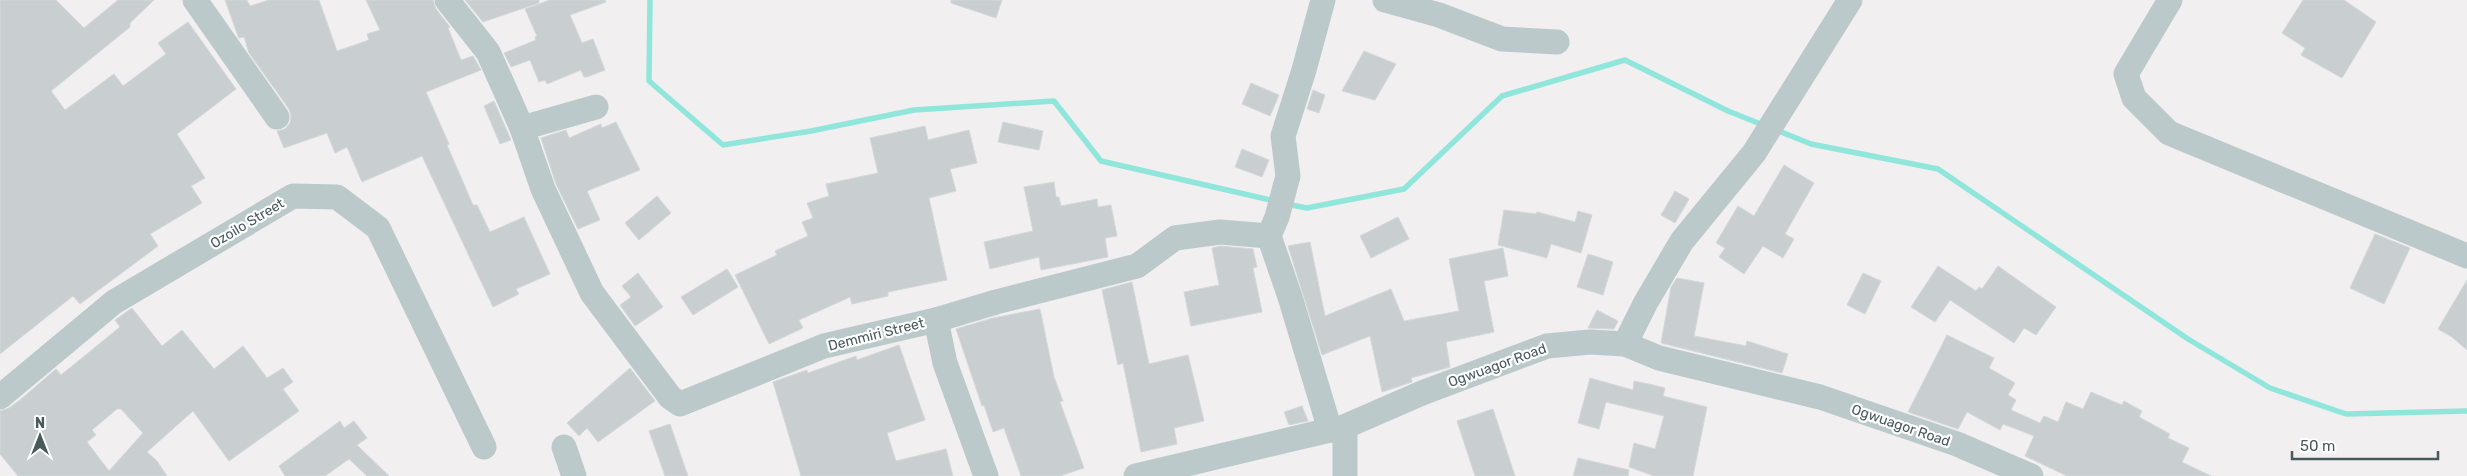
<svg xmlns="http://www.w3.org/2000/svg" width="2467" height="476" font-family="Rubik,sans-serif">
<rect width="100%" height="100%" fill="#f1eff0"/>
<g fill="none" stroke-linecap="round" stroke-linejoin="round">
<g stroke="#90e6db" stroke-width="5.5">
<path d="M650,0l-1,81 74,64 88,-14 103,-21 140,-9 47,60 174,40"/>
<path d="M1776,130l35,14 127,25 250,170 82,49 76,26 121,-3"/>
<path d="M1286,204l21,4 97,-19 98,-93 123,-36 103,51 35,14"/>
</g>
</g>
<g fill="#c9ced0" stroke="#d3d8da" fill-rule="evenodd">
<path d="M0,0h56l28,28 34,-28h36l-24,23v4l-79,64 14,19 49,-36 9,12 43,-32 -8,-11 30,-21 48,67 -59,45 28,44 -14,8 11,17 -52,31 8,12 -78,58 -7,-8 -73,58z"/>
<path d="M225,0h22l3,6 19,-6h50l18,51 32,-11 -2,-6 13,-4 -14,-30h67l3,9 14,18 -2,1 13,32 12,-4 8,14 -55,22 23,52 -2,1 26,60h4l13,27 34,-15 26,57 -34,15 3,5 -26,13 -71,-151 -60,26 -15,-35 -12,6 -8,-20 -43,15 -7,-17 8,-2 5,-6 1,-7 -2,-7 -40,-56 -5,-16 -5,1 -1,-2z"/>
<path d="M465,0h74v3l-56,19z"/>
<path d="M550,0h55l1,2 -36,13 12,28 11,-4 12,31 -18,7h-3l-3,-7 -34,14 -2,-4 -6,2 -9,-22 -19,7 -7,-14 32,-13 -1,-3 2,-1 -12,-27z"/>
<path d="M951,0h51l-6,18 -45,-15z"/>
<path d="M2303,0h41l32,22 -34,56 -41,-23 4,-7 -23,-15z"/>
<path d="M1364,51l32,13 -21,36 -33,-9z"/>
<path d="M1251,83l28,12 -9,21 -28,-12z"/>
<path d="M1313,90l12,5 -6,18 -12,-4z"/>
<path d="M494,101l17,39 -11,4 -16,-38z"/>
<path d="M616,122l24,48 -53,21 13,29 -22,9 -22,-45 -15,-46 25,-8 3,8 32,-14 1,4z"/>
<path d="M1003,122l40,9 -4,19 -41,-8z"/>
<path d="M925,126l3,14 41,-10 8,33 -27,6 6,22 -27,7 18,82 -59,12v4l-36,8 -2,-7 -51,23 4,8 -34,16 -34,-69 42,-20 -2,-4 33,-15 -6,-14 11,-4 -6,-15 22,-7 -3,-12 52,-11 -8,-35z"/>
<path d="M1242,149l27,11 -7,17 -27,-10z"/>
<path d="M1784,165l30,18 -29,51 9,5 -11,19 -20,-12 -19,28 -25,-17 6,-9 -9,-5 22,-37 16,10z"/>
<path d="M1054,182l2,15h3l2,9 36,-7 1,8 13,-2 6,31 -12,2 3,19 -67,13 -2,-13 -49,12 -6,-27 49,-11 -9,-44z"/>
<path d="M1675,191l14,8 -14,24 -14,-8z"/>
<path d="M657,196l14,17 -32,27 -14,-17z"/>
<path d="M1504,210l32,4 1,-2 38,10 3,-11 14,4 -11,38 -30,-9 -4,14 -49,-13z"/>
<path d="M1398,217l11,22 -38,19 -11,-22z"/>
<path d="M2375,234l35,14 -26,56 -34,-16z"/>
<path d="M1310,242l15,74 66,-27 13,32 55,-10 -10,-52 54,-11 5,28 -24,5 10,51 -48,10 4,25 -39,11 1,4 -30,10 -12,-56 -48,19 -34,-109z"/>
<path d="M1220,246l33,3 4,18 -4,1 9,44 -71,14 -7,-34 35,-7 -7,-37z"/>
<path d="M1588,254l25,8 -10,33 -26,-8z"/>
<path d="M1938,266l38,25 3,-4 3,2 16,-23 58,41 -20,28 -12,-7 -10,15 -64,-43 -15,22 -24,-15z"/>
<path d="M727,269l11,18 -45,28 -12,-18z"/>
<path d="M638,273l25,34 -28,19 -15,-21 11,-8 -9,-11z"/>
<path d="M1863,273l18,8 -16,33 -18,-9z"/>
<path d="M1677,278l27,5 -10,53 52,10 1,-5 41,13 -6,19 -121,-30 10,-56z"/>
<path d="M2467,280v70l-15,-13 -14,-8z"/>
<path d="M1132,282l17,82 39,-9 16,66 -30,7 3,16 -36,8 -18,-89 -5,2 -16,-75z"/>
<path d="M132,308l30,38 20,-16 32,39 29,-23 24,32 16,-10 10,14 -10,7 16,22 -70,50 -36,-50 -46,41 10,9 10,15h-149l-18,-22v-43l9,-3 11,-8 36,-31 5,6 59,-48 -5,-7zM117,409h4l22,24 -34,38 -22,-29 9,-7 -4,-5z"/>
<path d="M1040,309l14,68 9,24 -3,1 24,66 -24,8h-39l-17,-48 -11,4 -9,-27 -2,1 -26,-77 37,-11z"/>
<path d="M1597,310l21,11 -4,8 -26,-1z"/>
<path d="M1947,335l47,23 -5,10 26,15 -7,12 8,5 -5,10 29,13 4,-7 14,6 8,-20 17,7 8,-17 31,13 2,-4 18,10 -3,6 31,17 -2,4 21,10 -7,14 29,14h-144l-42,-20 9,-20 -31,-12 -3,6 -33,-18 -9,17 -50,-17z"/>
<path d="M899,345l26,75 -38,13 9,28 50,-12 7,27h-152l-28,-94 34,-12 1,3 48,-17 1,4z"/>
<path d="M630,368l25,33 -57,41 -11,-14 -8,8 -12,-13z"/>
<path d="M1590,378l43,12 1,-9 19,4 12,3 -2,8 44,11 -14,69h-39l-25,-9 5,-24 21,6 9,-33 -58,-14 -7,27 -21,-6z"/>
<path d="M1302,406l6,15 -19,4 -5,-13z"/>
<path d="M1493,409l22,67h-40l-18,-55z"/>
<path d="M340,421l4,7 10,-7 13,17 -10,7 32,31h-22l-18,-17 -24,17h-40l-6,-10z"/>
<path d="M670,424l18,52h-23l-16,-45z"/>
<path d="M1578,458l51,12 -1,6h-55z"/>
</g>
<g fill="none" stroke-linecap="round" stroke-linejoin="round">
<g stroke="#bbc9cb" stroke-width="25">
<path d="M195,0l82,117"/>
<path d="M447,0l41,52 34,76 21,61 49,104 78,104 10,7 144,-58 112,-26 9,43 41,113"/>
<path d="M1323,0l-19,70 -21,66 5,40 -11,41 -8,19 21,61 40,133"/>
<path d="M1385,0l54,15 63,24 55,3"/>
<path d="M2170,0l-44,74 8,24 35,35 298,123"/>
<path d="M522,128l74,-21"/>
<path d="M936,320l60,-18 141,-36 38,-28 45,-6 49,4"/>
<path d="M1625,344l21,-42 36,-61 72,-88 96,-153"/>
<path d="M0,397l114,-95 179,-106 44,1 41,31 106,219"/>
<path d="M1345,428v48"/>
<path d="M564,447l10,29"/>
<path d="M1136,476l194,-46h7l85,-37 125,-47 43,-4 35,2 34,14 161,39 137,47 74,32"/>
</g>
</g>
<g text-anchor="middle" stroke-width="4.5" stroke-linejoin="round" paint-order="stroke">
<g font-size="14" fill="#48595b" stroke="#fff">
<text transform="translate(247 223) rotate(-31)" y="5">Ozoilo Street</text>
<text transform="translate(876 334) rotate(-14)" y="5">Demmiri Street</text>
<text transform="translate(1497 365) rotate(-20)" y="5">Ogwuagor Road</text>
<text transform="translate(1901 425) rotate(19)" y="5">Ogwuagor Road</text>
</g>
</g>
<g transform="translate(40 436)" stroke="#ffffff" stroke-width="4" paint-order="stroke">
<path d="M0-4L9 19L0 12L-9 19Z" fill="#48595b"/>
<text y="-8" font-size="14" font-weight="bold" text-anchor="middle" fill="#48595b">N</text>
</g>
<path d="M2292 451v8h146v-8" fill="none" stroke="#48595b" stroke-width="2.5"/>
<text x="2300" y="451" font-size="15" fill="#48595b" stroke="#ffffff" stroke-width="4" paint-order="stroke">50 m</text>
</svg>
